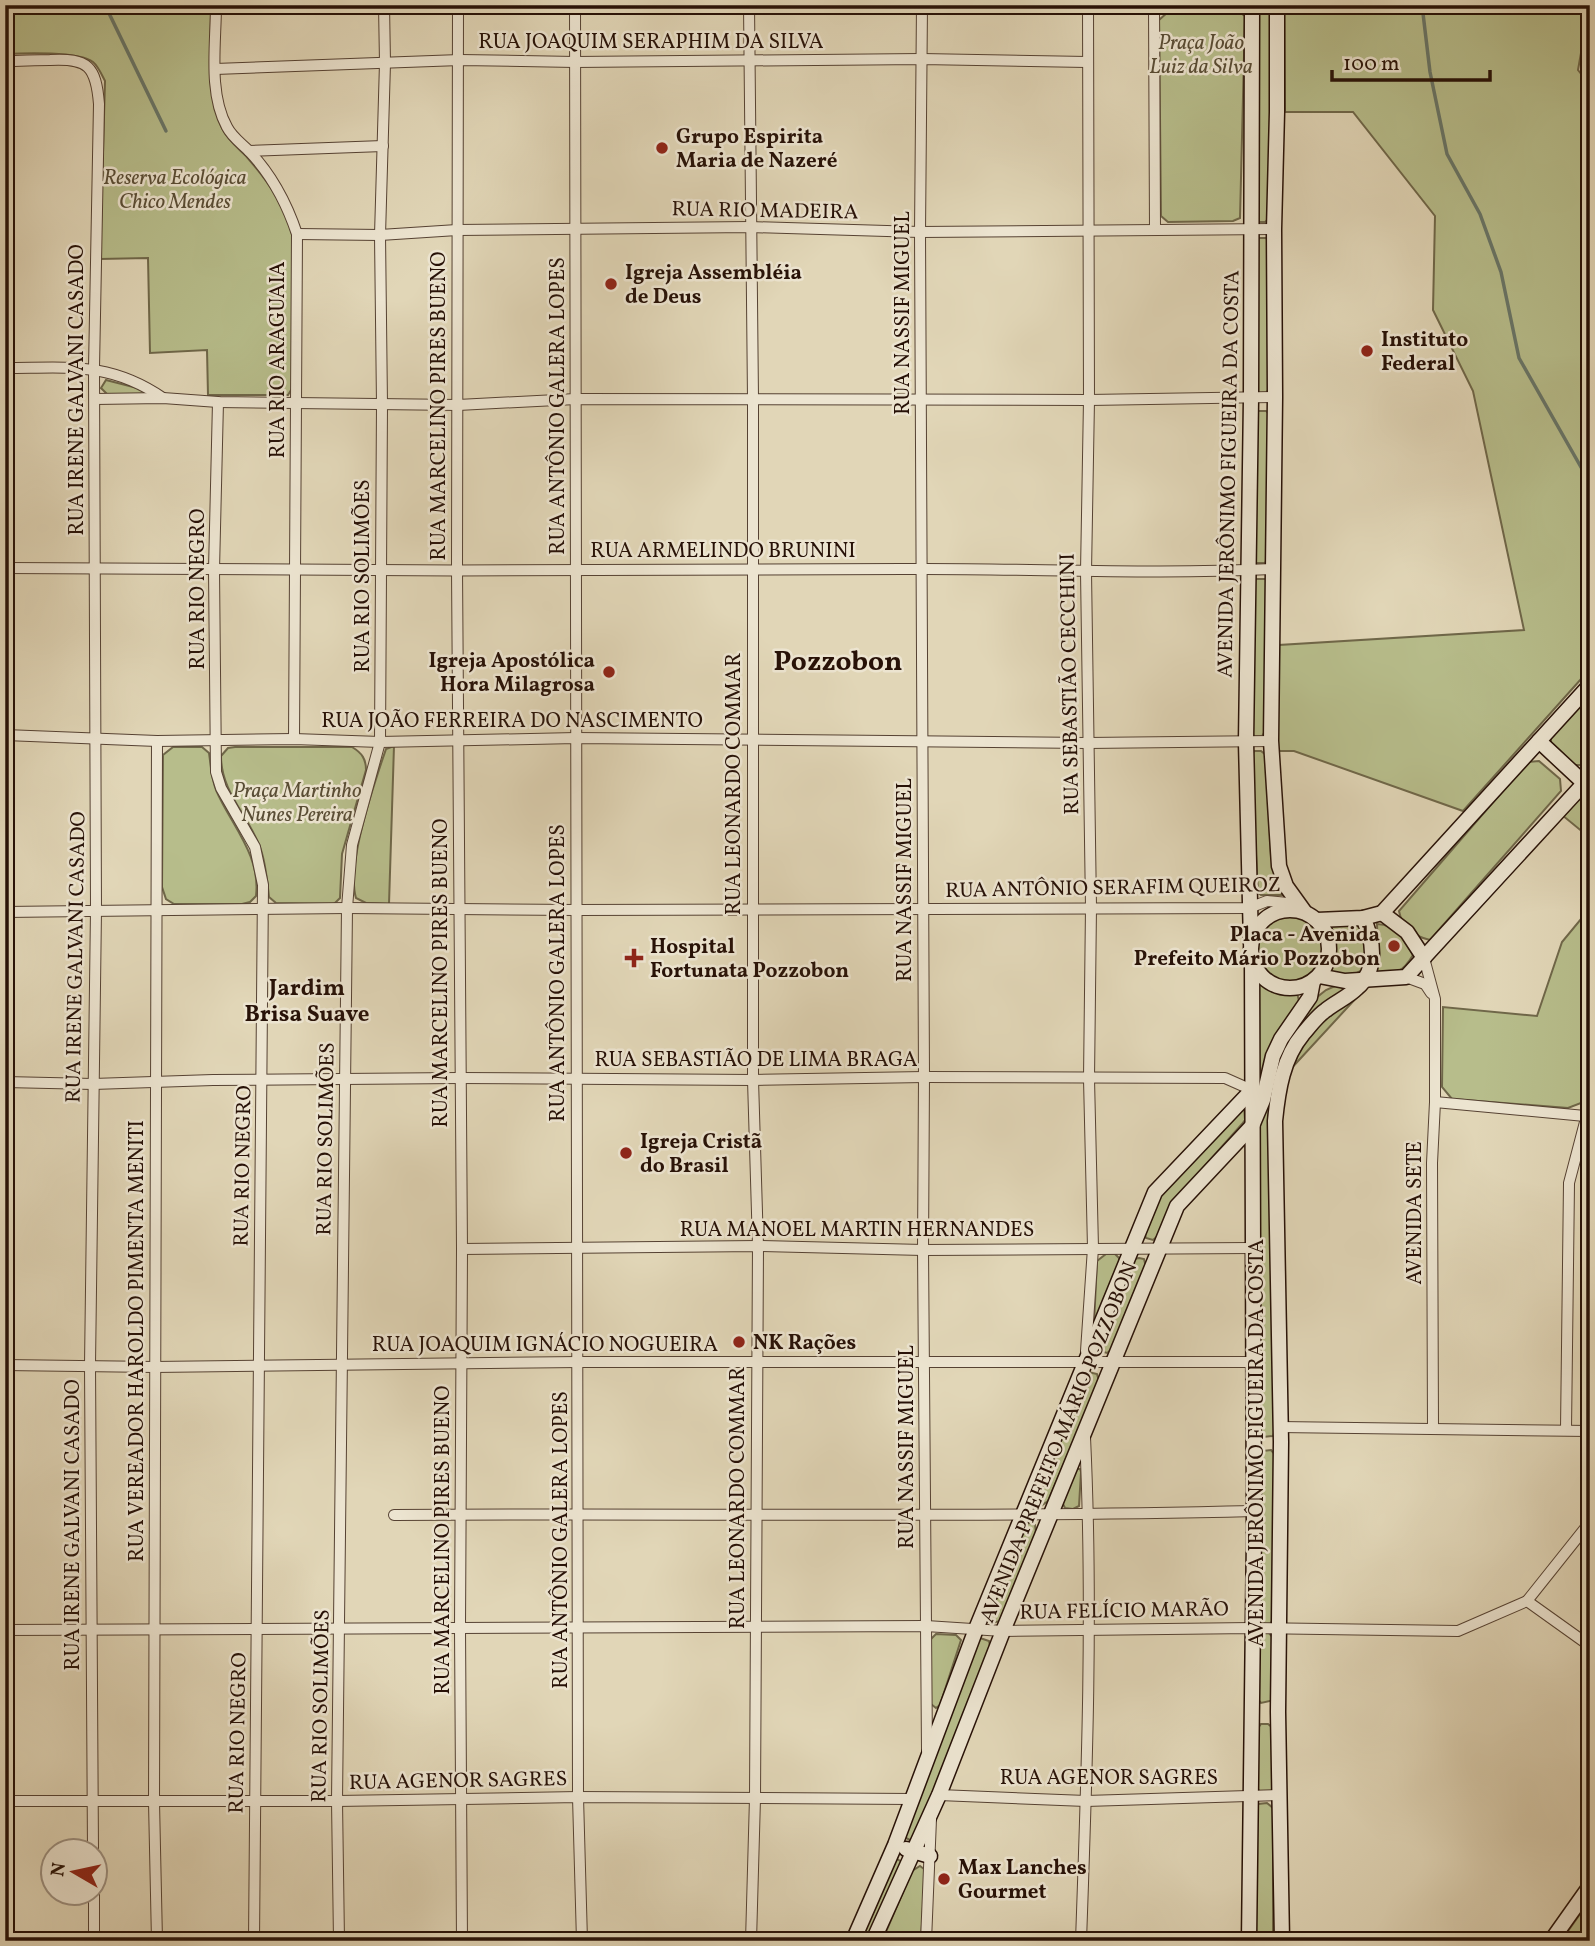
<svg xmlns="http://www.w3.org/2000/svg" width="1595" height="1946" font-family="Vollkorn,serif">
<rect width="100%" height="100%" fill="#e1d6b7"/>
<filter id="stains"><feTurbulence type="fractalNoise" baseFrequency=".00286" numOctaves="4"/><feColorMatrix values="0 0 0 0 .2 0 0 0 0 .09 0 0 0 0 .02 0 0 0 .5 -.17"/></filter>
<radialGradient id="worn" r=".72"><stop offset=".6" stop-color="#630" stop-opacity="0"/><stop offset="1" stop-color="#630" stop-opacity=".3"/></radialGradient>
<g fill="#b7bd8b" stroke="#6f6749" stroke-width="2">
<path d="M5,5h206c0,35 -4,92 11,123 5,11 15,19 24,28 20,23 38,47 46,78l1,153 -5,8h-80l-1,-45 -57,3 -2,-95 -48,1 5,-178c-3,-6 -7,-15 -12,-19 -14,-11 -69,-9 -88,-8z"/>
<path d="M1284,5h306v47l-9,1 -3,17 12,15v584l-127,142 -169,-60h-17l2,-106 245,-15 -51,-239 -40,-81 2,-94 -82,-104h-68z"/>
<path d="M1269,10l3,4 -2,204 -5,4h-7l-2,-205 3,-6z"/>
<path d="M1237,11l8,5 -5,202 -7,3 -65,1 -7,-6 -2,-196 9,-8z"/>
<path d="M1258,238h8l5,5 -1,144 -4,6h-8l-4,-5z"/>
<path d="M106,380l39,10 1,6 -39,-2 -6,-6z"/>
<path d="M1257,411h9l5,4 -2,141 -4,7h-9l-3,-8z"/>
<path d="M1256,579h10v151l-4,6h-8l-5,-6 3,-145z"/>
<path d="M1590,690v67l-7,8h-13l-19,-18v-13z"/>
<path d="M394,746l-5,158 -23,-1 -10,-5c-10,-33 18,-114 30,-149z"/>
<path d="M173,747h29l7,6c2,13 2,24 7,37 15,35 45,65 40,106l-6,6 -8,2h-68l-8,-5 -4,-12 1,-132z"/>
<path d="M235,747h117c10,6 14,12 14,23l-24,84 -2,44 -6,6 -58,-1 -7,-6c-2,-17 -3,-34 -9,-50 -12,-32 -39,-55 -39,-91l7,-8z"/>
<path d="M1254,751h7l5,4 5,101 14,36 -2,3h-22l-3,-2 -7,-135z"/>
<path d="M1539,761l21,18 1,12 -131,149c-17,-4 -28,-12 -31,-29l129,-149z"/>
<path d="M1583,797l7,1v40l-28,-23 13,-14z"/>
<path d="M1590,908v168l-9,27 -13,5 -116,-9 -10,-12 1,-80 94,9 25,-74z"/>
<circle cx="1290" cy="950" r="33"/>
<path d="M1377,924c20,1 29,14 36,31 -12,20 -17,18 -39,17l4,-15z"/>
<path d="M1333,926h23l7,2 4,9 -1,30c-12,11 -24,8 -39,4 10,-15 5,-29 2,-44z"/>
<path d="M1258,981l18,11 21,1 2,8 -22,32 -18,62z"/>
<path d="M1335,986h16l-71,82 -4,359 -3,9 -10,1 -5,-7 -2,-302 22,-72 38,-58 10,-8z"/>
<path d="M1358,996l-70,76c15,-35 36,-59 70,-76z"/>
<path d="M1244,1106l1,14 -3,4 -72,81 -10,29 -7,6 -7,-2 -1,-3 18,-45z"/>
<path d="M1106,1254h9l4,4v6l-25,60 3,-63z"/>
<path d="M1139,1258l5,1 2,8 -35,83 -4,3 -7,-2 -1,-5 34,-87z"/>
<path d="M1088,1372l9,2 2,7 -51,120 -7,5 -6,-6z"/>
<path d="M1271,1450l6,7 -3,161 -4,6h-8l-6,-5 3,-162 4,-6z"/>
<path d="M1075,1469h5l1,3 -2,34 -6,3 -8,-1 -3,-6z"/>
<path d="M1030,1523l5,2 1,8 -36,88 -8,2 -4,-3 -1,-5 39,-91z"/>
<path d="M1261,1633h8l5,6v61l-13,3 -6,-7 1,-56z"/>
<path d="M936,1634l20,1 5,5 -21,65 -4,3 -5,-4v-65z"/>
<path d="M980,1638l9,3 1,5 -73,189 -7,5 -6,-3 72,-196z"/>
<path d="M1261,1724h7l5,4 2,60 -5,4h-9l-5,-4v-57z"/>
<path d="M1267,1803l6,5v133h-19l2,-128 2,-9z"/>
<path d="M897,1859l5,3 -30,79h-16l37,-81z"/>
<path d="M920,1866l4,3 1,4 -4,68h-39l30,-70z"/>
<path d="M1590,1900v41h-29z"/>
</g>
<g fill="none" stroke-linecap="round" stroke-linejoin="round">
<g stroke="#697668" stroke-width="3.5">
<path d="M105,5l61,126"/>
<path d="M1422,5l8,67 17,82 33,60 21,58 18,86 71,125"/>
</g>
<g stroke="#564233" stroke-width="12">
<g id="street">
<path d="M216,5c0,38 -8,88 11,122 5,10 14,16 22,24 22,23 38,53 48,83l-3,505"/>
<path d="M458,5l-1,565 5,679 -2,379 2,313"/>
<path d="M575,5l3,1792 4,144"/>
<path d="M749,5l4,394v681l5,166 -3,552 -4,143"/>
<path d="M922,5l-2,227 4,845 -1,173 4,501"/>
<path d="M1154,6l1,223"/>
<path d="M1088,8l92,-3"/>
<path d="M5,61c15,0 30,-1 45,-1 38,-2 46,6 49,44l-5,264 2,542 -6,455 3,487"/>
<path d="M215,69l245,-9 115,2 347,-3 165,3"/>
<path d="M249,151l134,-5"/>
<path d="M297,234l83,1 77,-5 293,-3 170,5 354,-3"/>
<path d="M5,368c62,0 104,-7 158,30"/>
<path d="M95,399l68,-1 55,4 240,3 118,-6 513,1 186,-3"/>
<path d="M218,402l-4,168 2,202 5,16 34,59 8,38 -9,1056"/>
<path d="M5,568c300,3 599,3 899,1 123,-1 246,6 369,0"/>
<path d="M5,735l152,6 137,-2 86,3 196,-4 511,5 184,-2"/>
<path d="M157,741l-3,1061 3,139"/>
<path d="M5,912l342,-4 229,2 673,-2 18,-7 21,2 6,6"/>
<path d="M1424,958l11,41v103l-3,61 1,265"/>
<path d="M1406,977l19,7 6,9"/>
<path d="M5,1082l88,2 120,-4 246,-2 294,2 171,-3 301,1 27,12"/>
<path d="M1435,1102l150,14"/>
<path d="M462,1249l296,-3 165,4 329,-2"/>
<path d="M1086,1351l7,-103 -4,-169 2,-172 -5,-335 3,-172 -1,-395"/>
<path d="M5,1365l149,2 425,-5h674"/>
<path d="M1279,1427l311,4"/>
<path d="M1566,1430l3,-247 21,-80"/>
<path d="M394,1515c286,-2 573,3 860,-4"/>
<path d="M1527,1601l63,45"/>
<path d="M5,1630l921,-4 77,5 249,-3 206,3 69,-30 63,-79"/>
<path d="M939,1795l147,6 193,-6"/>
<path d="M5,1801h332l241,-4 334,2"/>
<path d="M94,1894v47"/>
<path d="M339,1941l-2,-140 10,-893 5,-63 28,-103 2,-338 -2,-169 5,-172 -1,-58"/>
<path d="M926,1941l5,-122"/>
<path d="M1081,1941c6,-168 12,-336 4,-504"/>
</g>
</g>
<g stroke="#271107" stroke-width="17">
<g id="secondary">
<path d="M1277,5v107l-3,117 1,168 -4,344 8,125 7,20 18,25"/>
<path d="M1539,741l45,42"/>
<circle cx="1290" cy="949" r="39"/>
<path d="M1382,913l25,19 17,26"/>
<path d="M1317,920l46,-2 19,-5 208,-228"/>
<path d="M1251,943l-5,-201 5,-343 1,-394"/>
<path d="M1319,976l26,5 61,-4 184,-200"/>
<path d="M906,1849l24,7"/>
<path d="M853,1941l42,-96 81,-216 179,-437 97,-102"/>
<path d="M873,1941l66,-146 64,-164 174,-425 75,-80 11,-26 10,-44 8,-17 29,-42 3,-16"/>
<path d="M1249,1941l5,-405 -2,-578"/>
<path d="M1282,1941l-4,-229 3,-270 -6,-321c3,-31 8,-63 28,-87 7,-8 14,-18 23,-24 10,-8 22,-13 31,-22 21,-18 17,-48 6,-70"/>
<path d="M1551,1941l39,-55"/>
</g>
</g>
<use href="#street" stroke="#ece4d0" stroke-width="10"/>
<use href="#secondary" stroke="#ece4d0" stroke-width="14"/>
</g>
<g fill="#8f2418" stroke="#ece4d0" stroke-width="2.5">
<circle cx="662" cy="148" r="7"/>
<circle cx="611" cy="284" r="7"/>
<circle cx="1367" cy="351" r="7"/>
<circle cx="609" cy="672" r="7"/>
<circle cx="1394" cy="946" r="7"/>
<path d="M630.5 947.5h7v7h7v7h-7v7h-7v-7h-7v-7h7z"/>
<circle cx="626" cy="1153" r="7"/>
<circle cx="739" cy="1342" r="7"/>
<circle cx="944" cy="1879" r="7"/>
</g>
<g text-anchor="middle" stroke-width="5" stroke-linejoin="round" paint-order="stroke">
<g font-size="21" fill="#271107" stroke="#ece4d0">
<text x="651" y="48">RUA JOAQUIM SERAPHIM DA SILVA</text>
<text transform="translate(765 210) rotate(1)" y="7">RUA RIO MADEIRA</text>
<text transform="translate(902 313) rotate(-90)" y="7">RUA NASSIF MIGUEL</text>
<text transform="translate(277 360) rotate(-90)" y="7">RUA RIO ARAGUAIA</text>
<text transform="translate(76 390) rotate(-90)" y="7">RUA IRENE GALVANI CASADO</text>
<text transform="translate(438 406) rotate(-90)" y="7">RUA MARCELINO PIRES BUENO</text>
<text transform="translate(557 406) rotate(-90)" y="7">RUA ANTÔNIO GALERA LOPES</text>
<text transform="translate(1228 474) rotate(-89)" y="7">AVENIDA JERÔNIMO FIGUEIRA DA COSTA</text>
<text x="723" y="557">RUA ARMELINDO BRUNINI</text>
<text transform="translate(362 576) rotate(-90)" y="7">RUA RIO SOLIMÕES</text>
<text transform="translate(197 589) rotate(-90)" y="7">RUA RIO NEGRO</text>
<text transform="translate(1069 684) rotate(-91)" y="7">RUA SEBASTIÃO CECCHINI</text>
<text x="512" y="727">RUA JOÃO FERREIRA DO NASCIMENTO</text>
<text transform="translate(733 784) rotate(-90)" y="7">RUA LEONARDO COMMAR</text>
<text transform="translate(904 880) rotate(-90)" y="7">RUA NASSIF MIGUEL</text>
<text transform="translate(1113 887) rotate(-1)" y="7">RUA ANTÔNIO SERAFIM QUEIROZ</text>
<text transform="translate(75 957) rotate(-89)" y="7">RUA IRENE GALVANI CASADO</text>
<text transform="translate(440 973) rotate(-90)" y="7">RUA MARCELINO PIRES BUENO</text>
<text transform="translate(557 973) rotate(-90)" y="7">RUA ANTÔNIO GALERA LOPES</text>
<text x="756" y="1066">RUA SEBASTIÃO DE LIMA BRAGA</text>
<text transform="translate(325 1139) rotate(-89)" y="7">RUA RIO SOLIMÕES</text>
<text transform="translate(242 1166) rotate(-89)" y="7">RUA RIO NEGRO</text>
<text transform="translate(1414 1213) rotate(-90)" y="7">AVENIDA SETE</text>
<text x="857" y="1236">RUA MANOEL MARTIN HERNANDES</text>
<text transform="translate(136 1341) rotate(-90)" y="7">RUA VEREADOR HAROLDO PIMENTA MENITI</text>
<text x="545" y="1351">RUA JOAQUIM IGNÁCIO NOGUEIRA</text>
<text transform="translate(1058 1442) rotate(-68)" y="7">AVENIDA PREFEITO MÁRIO POZZOBON</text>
<text transform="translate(1256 1443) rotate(-90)" y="7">AVENIDA JERÔNIMO FIGUEIRA DA COSTA</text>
<text transform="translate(906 1447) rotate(-90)" y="7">RUA NASSIF MIGUEL</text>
<text transform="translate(737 1498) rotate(-90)" y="7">RUA LEONARDO COMMAR</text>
<text transform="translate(72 1525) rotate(-90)" y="7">RUA IRENE GALVANI CASADO</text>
<text transform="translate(442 1540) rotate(-90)" y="7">RUA MARCELINO PIRES BUENO</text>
<text transform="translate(560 1540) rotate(-90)" y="7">RUA ANTÔNIO GALERA LOPES</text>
<text transform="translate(1124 1610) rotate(-1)" y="7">RUA FELÍCIO MARÃO</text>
<text transform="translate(320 1706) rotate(-89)" y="7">RUA RIO SOLIMÕES</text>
<text transform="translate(237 1733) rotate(-89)" y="7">RUA RIO NEGRO</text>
<text x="1109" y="1784">RUA AGENOR SAGRES</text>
<text transform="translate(458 1780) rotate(-1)" y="7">RUA AGENOR SAGRES</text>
</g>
<g font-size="21" font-style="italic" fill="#594d35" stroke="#ece4d0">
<text x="1201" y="49">Praça João<tspan x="1201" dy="24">Luiz da Silva</tspan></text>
<text x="175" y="184">Reserva Ecológica<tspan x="175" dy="24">Chico Mendes</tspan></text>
<text x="297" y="797">Praça Martinho<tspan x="297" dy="24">Nunes Pereira</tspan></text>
</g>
<g font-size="21" font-weight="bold" fill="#271107" stroke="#ece4d0" text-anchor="start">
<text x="676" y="143">Grupo Espirita<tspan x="676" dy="24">Maria de Nazeré</tspan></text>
<text x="625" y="279">Igreja Assembléia<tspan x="625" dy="24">de Deus</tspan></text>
<text x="1381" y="346">Instituto<tspan x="1381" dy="24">Federal</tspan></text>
<text x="595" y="667" text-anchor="end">Igreja Apostólica<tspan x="595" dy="24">Hora Milagrosa</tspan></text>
<text x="1380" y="941" text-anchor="end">Placa - Avenida<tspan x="1380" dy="24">Prefeito Mário Pozzobon</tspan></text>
<text x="650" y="953">Hospital<tspan x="650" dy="24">Fortunata Pozzobon</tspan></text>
<text x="640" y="1148">Igreja Cristã<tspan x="640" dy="24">do Brasil</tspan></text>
<text x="753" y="1349">NK Rações</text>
<text x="958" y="1874">Max Lanches<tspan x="958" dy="24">Gourmet</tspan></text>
</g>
<g font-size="23" font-weight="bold" fill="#271107" stroke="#ece4d0">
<text x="307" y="995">Jardim<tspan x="307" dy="26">Brisa Suave</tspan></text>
</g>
<g font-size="28" font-weight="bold" fill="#271107" stroke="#ece4d0">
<text x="838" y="670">Pozzobon</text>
</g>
</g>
<rect width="1595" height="1946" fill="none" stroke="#e1d6b7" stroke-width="28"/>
<rect x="7" y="7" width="1581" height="1932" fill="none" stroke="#271107" stroke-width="3.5"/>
<rect x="14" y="14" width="1567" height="1918" fill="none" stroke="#271107" stroke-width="2"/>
<g transform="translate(74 1872) rotate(279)"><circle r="33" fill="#ece4d0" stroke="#9d9080" stroke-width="2"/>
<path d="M0-5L12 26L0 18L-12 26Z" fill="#8f2418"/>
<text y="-10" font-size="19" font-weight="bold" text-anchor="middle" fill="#271107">N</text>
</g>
<path d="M1332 70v10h158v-10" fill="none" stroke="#271107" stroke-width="3.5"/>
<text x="1343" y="70" font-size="21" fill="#271107" stroke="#ece4d0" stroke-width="5" paint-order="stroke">100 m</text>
<rect width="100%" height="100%" filter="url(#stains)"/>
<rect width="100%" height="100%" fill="url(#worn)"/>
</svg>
